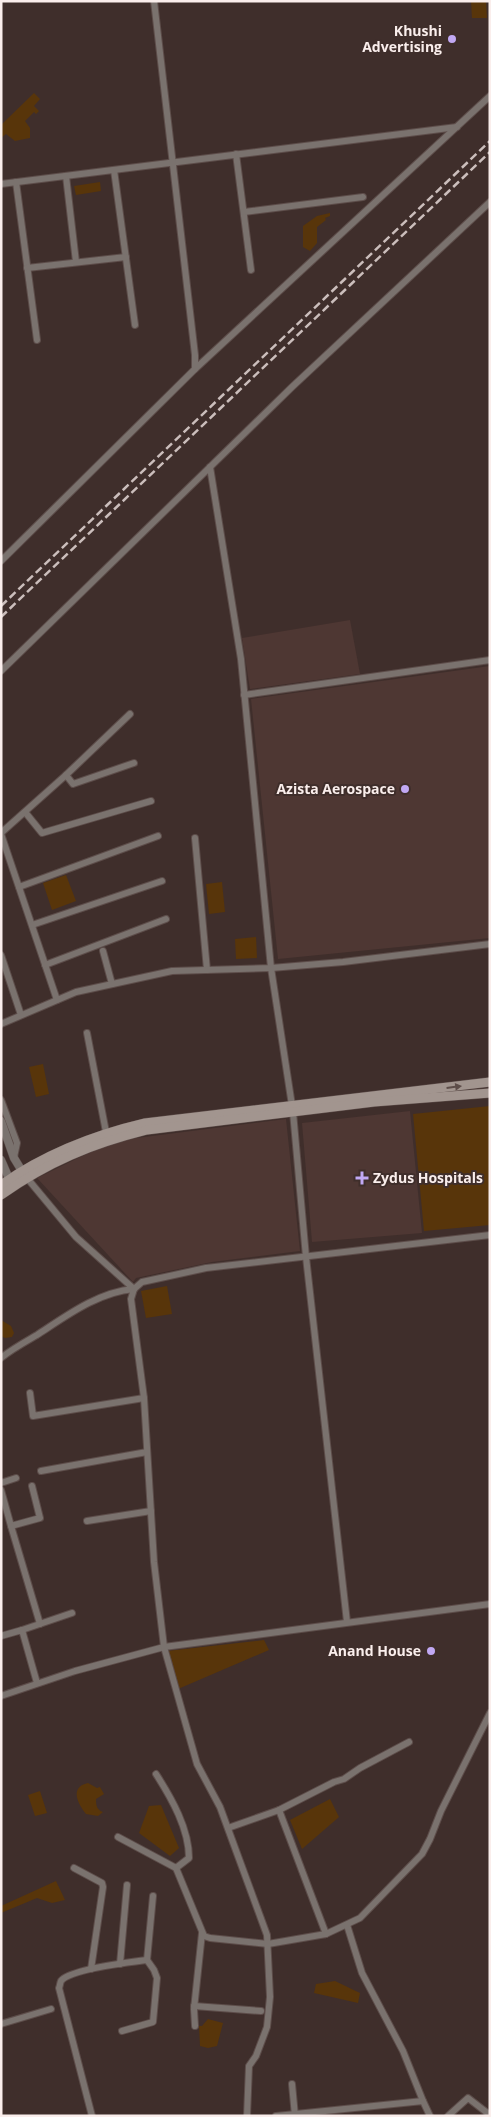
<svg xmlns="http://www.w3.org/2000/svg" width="491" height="2117" font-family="'Open Sans',sans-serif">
<rect width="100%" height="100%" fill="#3f2e2b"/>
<g fill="#4e3733">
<path d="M350,620l10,54 -110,15 -8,-51z"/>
<path d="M490,666v272l-212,21 -27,-260z"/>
<path d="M410,1111l12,122 -110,9 -10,-119z"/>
<path d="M286,1119l14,132 -88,11 -76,16 -3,4 -96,-104 76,-37z"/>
</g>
<g fill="#58350a">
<path d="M471,1h15l1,17h-15z"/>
<path d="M34,93l6,6 -6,7 5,5 -3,3 -2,-2 -9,9 5,7v10l-15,3 -9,-7 -5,4v-13z"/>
<path d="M100,182l1,9 -25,4 -2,-9z"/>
<path d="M330,213v3l-5,2 1,2 -9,7v16l-7,8 -7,-4v-21l14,-10z"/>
<path d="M66,875l10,26 -24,9 -9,-27z"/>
<path d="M222,882l3,30 -16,2 -3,-30z"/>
<path d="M256,937l1,21 -21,1 -1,-20z"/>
<path d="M43,1064l6,30 -13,3 -7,-30z"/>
<path d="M490,1106v119l-66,6 -11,-117z"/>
<path d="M167,1286l5,28 -26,4 -5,-27z"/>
<path d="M1,1320l10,6 3,7 -2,4 -7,1 -4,-2z"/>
<path d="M264,1640l5,10 -91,39 -11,-38z"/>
<path d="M88,1783l9,5 3,-1 4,7 -8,5c0,7 1,11 7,13l-5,4 -12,-2c-8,-10 -17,-27 2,-31z"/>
<path d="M40,1791l7,22 -12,3 -7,-21z"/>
<path d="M330,1799l9,18 -37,32 -12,-29z"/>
<path d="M161,1805l18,43 -9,8 -31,-23 10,-27z"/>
<path d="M56,1881l9,19 -13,3 -15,-5 -36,15v-7z"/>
<path d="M335,1981l25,12 -2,10 -44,-10 2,-9z"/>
<path d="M208,2019l15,4 -6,23 -9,2 -8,-2 -1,-20h3z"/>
</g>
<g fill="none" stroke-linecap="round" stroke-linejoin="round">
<g stroke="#5d4d4a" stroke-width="8">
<g id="minor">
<path d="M236,154l15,116"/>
<path d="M114,170l21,155"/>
<path d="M66,176l10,86"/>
<path d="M16,182l21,158"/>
<path d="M1,184l456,-57"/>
<path d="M244,212l119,-15"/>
<path d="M27,268l99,-11"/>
<path d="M195,369l295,-273"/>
<path d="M210,467l31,192 30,309 22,144 13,145 41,365"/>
<path d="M1,561l194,-192v-14l-41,-354"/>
<path d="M1,671l291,-284 198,-185"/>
<path d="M244,695l246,-35"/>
<path d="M66,775l64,-61"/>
<path d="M25,812l17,21 109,-32"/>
<path d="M1,833l65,-58 7,9 61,-21"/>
<path d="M1,834l56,166"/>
<path d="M195,838l12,132"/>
<path d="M19,887l139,-51"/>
<path d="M32,925l130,-44"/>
<path d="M103,951l9,33"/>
<path d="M1,955l20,60"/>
<path d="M45,965l121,-46"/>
<path d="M1,1024l75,-32 96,-21 99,-3 72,-6 147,-18"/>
<path d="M87,1033l19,99"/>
<path d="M1,1100l16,43 -3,14"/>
<path d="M27,1178l49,59 58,52"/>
<path d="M1,1358c11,-9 24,-16 36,-23 29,-19 61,-43 97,-46"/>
<path d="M30,1393l3,23 111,-18"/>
<path d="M41,1471l106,-19"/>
<path d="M1,1483l15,-5"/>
<path d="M1,1490l10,36 29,-8 -8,-32"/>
<path d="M87,1521l64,-10"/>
<path d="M11,1526l29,98"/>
<path d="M22,1630l50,-17"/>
<path d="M1,1636l21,-6 15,53"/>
<path d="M1,1696l74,-25 89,-24 326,-43"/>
<path d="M156,1774c16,25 33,55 33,84l-13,10"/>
<path d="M279,1810l47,124"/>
<path d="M228,1828l51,-18 55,-28 10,-3 16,-11 49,-26"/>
<path d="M118,1837l58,31 28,68 6,2 58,6 58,-10 34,-16 62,-64 8,-15 11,-28 49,-98"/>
<path d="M74,1868l28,15 1,4 -12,82"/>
<path d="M347,1925l15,48 41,78 20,50"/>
<path d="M120,1964l7,-79"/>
<path d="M194,2006l67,5"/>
<path d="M1,2024l50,-15"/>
<path d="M195,2026l-1,-17 8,-76"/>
<path d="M122,2031l31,-9 4,-44 -3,-8 -7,-10"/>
<path d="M292,2084l3,32"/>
<path d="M92,2116l-33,-128c1,-2 1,-5 2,-7 9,-12 70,-19 86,-21l6,-64"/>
<path d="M247,2116l2,-50 7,-10 11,-29 3,-30 -3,-62 -47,-128 -23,-43 -33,-117 -10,-85 -10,-164 -13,-99 3,-10 8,-7 64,-14 284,-33"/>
<path d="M276,2116l147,-15 7,15"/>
<path d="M448,2116l20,-18 22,17"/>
</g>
</g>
<g stroke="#5d4d4a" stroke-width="9">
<g id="tertiary">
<path d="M1,1121l13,37 11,18"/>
<path d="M1,1160l10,23"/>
</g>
</g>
<g stroke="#5d4d4a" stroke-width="10">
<g id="secondary">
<path d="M1,1185c44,-31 93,-50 144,-62l345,-41"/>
<path d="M1,1195c47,-33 90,-51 146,-65l227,-28 116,-9"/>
</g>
</g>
<use href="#minor" stroke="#7a726e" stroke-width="6"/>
<use href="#tertiary" stroke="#7a726e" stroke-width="8"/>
<use href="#secondary" stroke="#a2958f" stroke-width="9"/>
<g stroke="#cbbebc" stroke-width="2.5" stroke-dasharray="8 4" stroke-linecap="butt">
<path d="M1,606l489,-465"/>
<path d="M1,617l489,-465"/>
</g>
</g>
<defs><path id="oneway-solid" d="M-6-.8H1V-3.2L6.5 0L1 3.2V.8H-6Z" transform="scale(1.25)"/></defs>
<use fill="#5d4d49" href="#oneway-solid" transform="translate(454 1087) rotate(-7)"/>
<g fill="#c1a8f3" stroke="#3f2e2b" stroke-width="2">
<circle cx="452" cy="39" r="5"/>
<circle cx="405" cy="789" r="5"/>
<path d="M359.5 1170.5h5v5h5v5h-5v5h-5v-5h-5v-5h5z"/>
<circle cx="431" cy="1651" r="5"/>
</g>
<g text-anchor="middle" stroke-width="4" stroke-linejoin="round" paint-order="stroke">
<g font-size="14" font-weight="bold" fill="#faeeec" stroke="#3f2e2b" text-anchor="end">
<text x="442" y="36">Khushi<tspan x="442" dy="16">Advertising</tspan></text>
<text x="395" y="794">Azista Aerospace</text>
<text x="373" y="1183" text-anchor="start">Zydus Hospitals</text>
<text x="421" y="1656">Anand House</text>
</g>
</g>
<rect width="491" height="2117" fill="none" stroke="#faeeec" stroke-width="5"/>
</svg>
